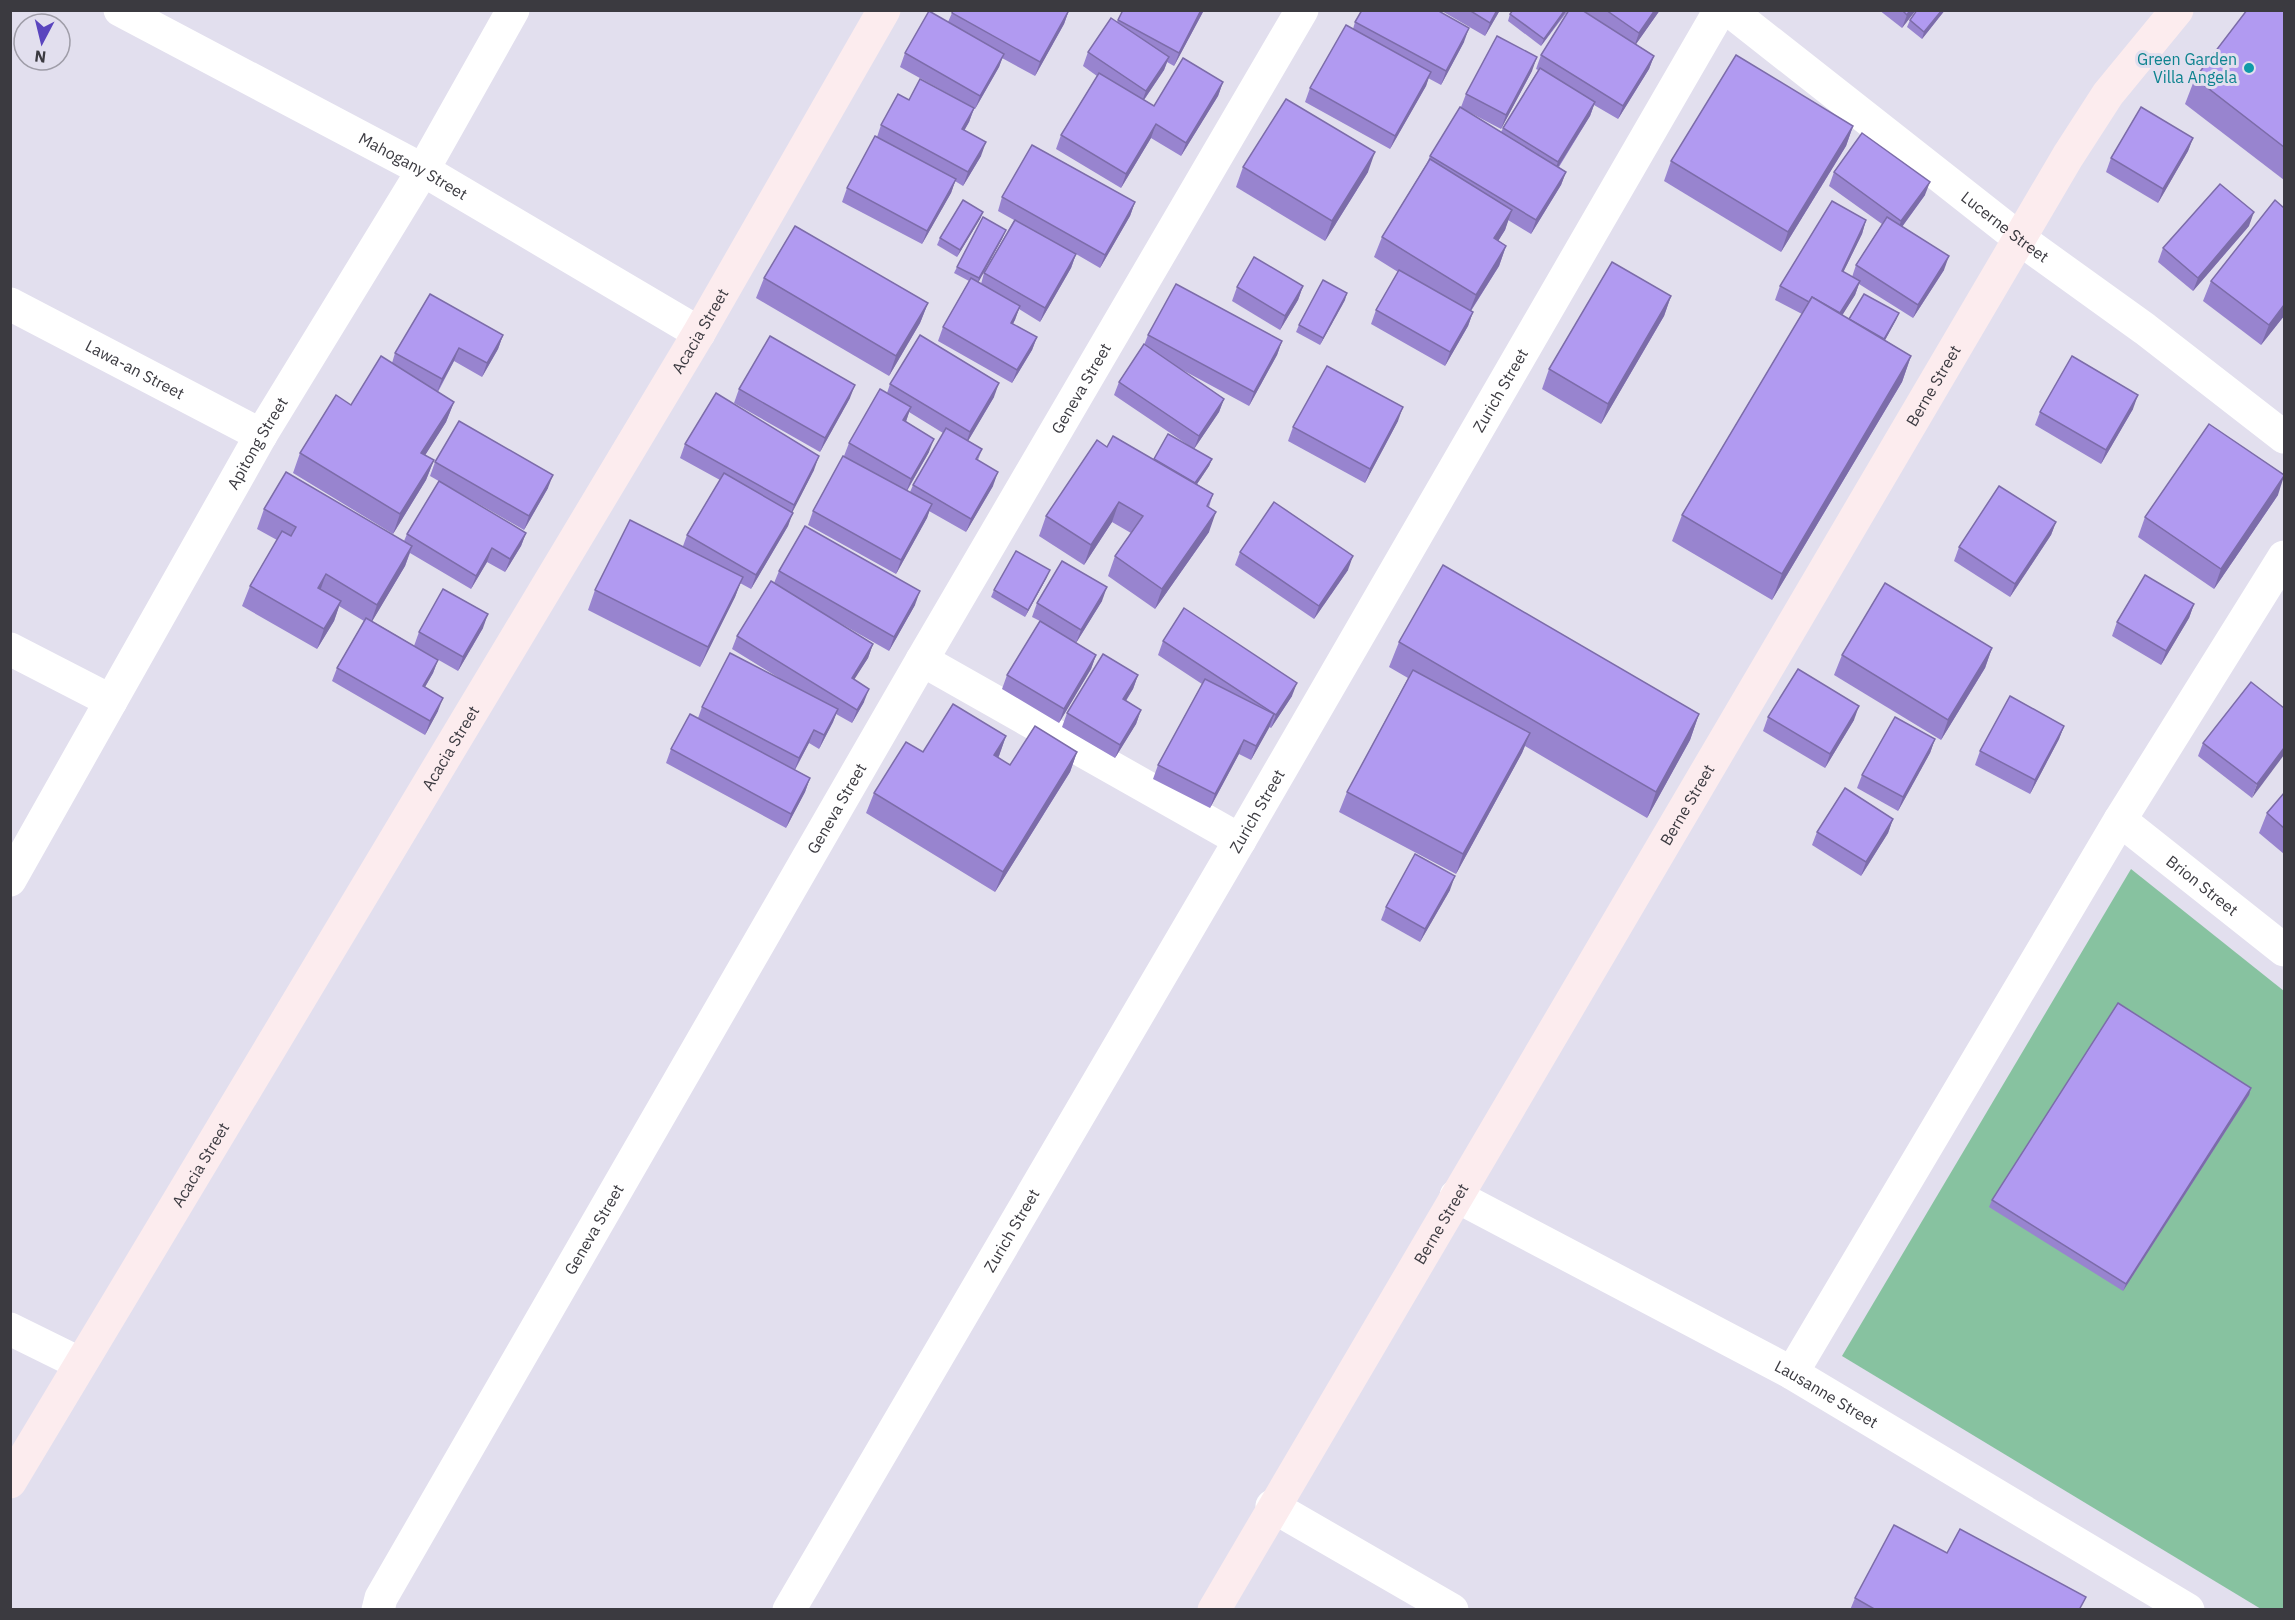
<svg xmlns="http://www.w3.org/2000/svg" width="2295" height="1620" font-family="'IBM Plex Sans',sans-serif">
<rect width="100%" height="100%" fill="#e2dfee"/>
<path fill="#87c2a0" d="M2131,869l153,122v618h-23l-419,-253z"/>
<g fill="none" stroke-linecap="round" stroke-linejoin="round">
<g stroke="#fff" stroke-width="33">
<path id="s1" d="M120,10l303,160 276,163"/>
<path id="s2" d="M1729,10l291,229 125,90 139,108"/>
<path id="s3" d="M10,304l251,131"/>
<path d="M10,649l101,52"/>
<path d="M922,660l318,180"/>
<path id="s4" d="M2120,820l164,130"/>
<path id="s5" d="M10,880l251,-445 162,-265 90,-160"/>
<path id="s6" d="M1456,1196l336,177 396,237"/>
<path d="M10,1329l69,34"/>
<path d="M1792,1373l328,-553 164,-263"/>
<path d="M1272,1506l180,104"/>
<path id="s7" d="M378,1610l3,-12 541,-938 380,-650"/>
<path id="s8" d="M789,1610l451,-770 480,-830"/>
</g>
<g stroke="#fcecee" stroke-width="33">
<path id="s9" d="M10,1482l689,-1149 185,-323"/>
<path id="s10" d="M1214,1610l854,-1454 40,-62 69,-84"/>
</g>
</g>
<g fill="#9884cf" fill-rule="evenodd">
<path d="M1069,10l-5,14 -29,52 -33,-18 -3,9 -24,42h-1l-5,13 -5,9 17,25 -18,30 -8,-5 -4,12 -29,51 -80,-42 5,-14 30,-51 4,-12 28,-25 45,-3 -54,-30 5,-14 43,-31 4,-9z"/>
<path d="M1123,10h81l-30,56 -7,-4 -3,8 -20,30 10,6 69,-24 -5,14 -37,60 -30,-18 -30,50 -65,-39 5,-14 36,-59 -14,-10 5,-14 29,-30z"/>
<path d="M1440,10h60l-15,26z"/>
<path d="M1569,10h91l-24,34 18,12 -5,13 -31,50 -24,-14 -4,11 -31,51 7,5 -5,13 -30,49 -23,-14 -3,10 -7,11 8,5 -7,20 -28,45 2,1 -5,14 -23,40 -74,-42 5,-14 22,-38 -24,-15 8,-20 45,-74 3,-7 31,-49 5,-13 66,-23 -31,58 -36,-19 36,22 2,-4 35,-58 -2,-1 5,-14z"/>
<path d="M1879,10h37l-14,18z"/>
<path d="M1945,10l-23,29 -15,-12 3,-7z"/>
<path d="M2284,10v170l-99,-76 10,-26z"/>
<path d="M1567,12l-26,34 -33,-25 2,-7z"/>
<path d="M1355,22l109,20 -23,43 -13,-7 -2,8 -36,63 -85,-47 5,-14 43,-59z"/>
<path d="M1853,126l-7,20 -65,106 -117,-71 7,-20z"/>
<path d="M2193,138l-5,13 -30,52 -52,-31 5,-14z"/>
<path d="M1243,167l125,5 -43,69 -89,-54z"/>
<path d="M1834,172l91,23 -23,32 42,43 -31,48 -54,-34 -4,11 -13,20 7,4 50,-6 -3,7 -11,20 26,16 -9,26 -130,218 -100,-59 10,-26 120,-201 -27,-14 5,-14 86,-66 -4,14 -19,38 9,5 4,-12 26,-41 -53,-38z"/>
<path d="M1002,197l133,5 -5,14 -30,52 -24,-14 -5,14 -31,54 -21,-13 -6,15 24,13 -5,13 -20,33 -74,-42 5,-14 26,-46 -15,-8 3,-6 46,-30 -25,45 3,2 3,-11 30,-53 -16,-9z"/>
<path d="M2284,208v108l-23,29 -58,-44 8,-20z"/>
<path d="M983,212l-3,7 -23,38 -20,-12 3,-7z"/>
<path d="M2249,226l-56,65 -35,-29 5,-14z"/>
<path d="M764,278l164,25 -8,20 -31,53 -133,-78z"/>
<path d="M1303,286l-5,14 -18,30 -48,-29 5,-14z"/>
<path d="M1671,296l-7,20 -63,108 -59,-35 7,-20z"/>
<path d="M1345,300l-25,45 -24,-13 3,-7z"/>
<path d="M503,335l-5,14 -16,28 -28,-16 -16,31 16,10 -8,20 -21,33 9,5 -8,20 -33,54 -100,-61 7,-20 51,-48 41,-42 3,-10z"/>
<path d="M1148,335l134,6 -5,14 -28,51 -72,-39 47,32 -5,13 -25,37 18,10 -3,7 -12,18 16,10 -4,13v25l-54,77 -47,-33 7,-20 16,-23 -19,-11 -28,43 -45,-29 7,-20 61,-69 47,13 34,-15 -74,-50 5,-13 25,-37z"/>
<path d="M890,384l104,13 -26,44 14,8 -4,11 15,26 -27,46 -37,-21 -2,7 -31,56 -88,-49 5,-14 31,-55 5,-13 38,-50zM909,412l34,21 -30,52 -3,7 -3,-1 22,-39 -23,-30z"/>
<path d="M739,389l111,9 -30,54 -86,-49z"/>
<path d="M2133,409l-32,55 -66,-39 5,-13z"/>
<path d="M1398,421l-33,62 -77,-42 5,-14z"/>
<path d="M685,444l129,26 -22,42 -4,14 -37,63 -11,-6 -5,14 -35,70 -112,-57 7,-20 88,-44 4,-11 33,-55 -40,-22z"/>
<path d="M435,462l113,26 -24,42 -94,-54z"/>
<path d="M2278,495l-64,94 -76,-52 7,-20z"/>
<path d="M264,509l140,32 3,-7 119,-1 -5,13 -16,26 -18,-10 -16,27 -61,-36 -5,13 -33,55 66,39 -5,13 -8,14 13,24 -13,24 -93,-54 5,-13 27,-47 -25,-15 -5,15 -17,28 -75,-43 8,-20 27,-46 -20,-11z"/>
<path d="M2056,522l-5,13 -41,62 -56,-36 5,-14z"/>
<path d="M1240,552l108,18 -34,49 -79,-54z"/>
<path d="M779,571l136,34 -26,46 -72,-41 56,34 -5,14 -14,21 10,23 -12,21 -16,-9 -3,8 -14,27 -10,-6 -14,27 15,8 -5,14 -19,36 -120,-65 5,-14 27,-31 4,-11 77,-29 -47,-29 5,-13 37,-53z"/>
<path d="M1047,577l-22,40 -34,-20 3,-7z"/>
<path d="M1102,601l-26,42 20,12 -5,14 -32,54 -57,-34 5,-14 33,-54 -8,-4 5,-14z"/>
<path d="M2194,604l-5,14 -28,47 -49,-29 5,-14z"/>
<path d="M483,628l-25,43 -44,-25 5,-14z"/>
<path d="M1163,641l129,55 -21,32 -2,-1 -18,33 -12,-6 -29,54 -57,-29 5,-14 44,-81 -44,-29z"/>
<path d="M1399,642l300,72 -9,26 -43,78 -122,-72 -3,7 -66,121 -117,-62 8,-20 61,-114 -19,-11z"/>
<path d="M1992,648l-7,20 -44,72 -107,-65 8,-20z"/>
<path d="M1138,675l-5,14 -7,12 15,9 -5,14 -21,34 -53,-31 5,-14z"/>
<path d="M2284,708l-32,90 -54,-42 5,-13z"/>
<path d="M1768,717l86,3 -29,48 -62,-37z"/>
<path d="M2064,726l-5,13 -29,55 -55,-29 5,-14z"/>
<path d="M1006,736l-8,22 12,7 67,-13 -7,20 -75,120 -129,-79 8,-20 49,-41z"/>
<path d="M1935,739l-5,14 -32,58 -41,-23 5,-13z"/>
<path d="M2284,793v61l-25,-21 8,-20z"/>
<path d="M1893,819l-5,14 -27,43 -49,-31 5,-13z"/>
<path d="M1450,890l-30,52 -39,-22 5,-13z"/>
<path d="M2251,1088l-2,7 -126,196 -134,-84 3,-7z"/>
<path d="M1947,1553l134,57h-231l5,-12z"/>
</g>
<g fill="#7c6ca9">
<path d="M1069,10l-5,14 -29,52 5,-14z"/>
<path d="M1201,10h3l-30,56 5,-13z"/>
<path d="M1497,10h3l-15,26 5,-13z"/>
<path d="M1565,10h2l-26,36 3,-7z"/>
<path d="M1655,10h5l-26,37 5,-14z"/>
<path d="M1910,10h6l-14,18 5,-13z"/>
<path d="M1942,10h3l-23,29 2,-7z"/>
<path d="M1469,28l-5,14 -23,43 5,-14z"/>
<path d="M1004,54l-5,13 -24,42 5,-13z"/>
<path d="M1654,56l-5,13 -31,50 5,-13z"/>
<path d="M1169,57l-5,13 -23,34 5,-13z"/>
<path d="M1537,57l-5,14 -31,58 5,-14z"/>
<path d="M1431,72l-5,14 -36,63 5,-13z"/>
<path d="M1223,82l-5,14 -37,60 5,-13z"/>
<path d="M1595,102l-5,14 -37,59 5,-13z"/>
<path d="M974,108l-5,14 -12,21 5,-14z"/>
<path d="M1156,124l-5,14 -30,50 5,-14z"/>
<path d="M1853,126l-7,20 -65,106 7,-20z"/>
<path d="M2193,138l-5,13 -30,52 5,-14z"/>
<path d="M986,142l-5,14 -18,30 5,-14z"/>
<path d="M1375,152l-7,20 -43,69 7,-20z"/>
<path d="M1566,172l-5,13 -30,49 5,-14z"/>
<path d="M956,179l-5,14 -29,51 5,-13z"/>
<path d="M1930,182l-5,13 -29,40 5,-14z"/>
<path d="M1135,202l-5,14 -30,52 5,-13z"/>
<path d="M1512,210l-7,20 -18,29 7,-21z"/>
<path d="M983,212l-3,7 -23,38 3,-7z"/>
<path d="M2254,212l-5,14 -56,65 5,-13z"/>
<path d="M1866,220l-4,14 -25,51 5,-14z"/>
<path d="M1006,230l-3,7 -26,48 2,-7z"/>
<path d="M1506,246l-7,20 -31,49 8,-20z"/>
<path d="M1076,254l-5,14 -31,54 5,-14z"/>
<path d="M1949,256l-5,14 -31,48 5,-13z"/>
<path d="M1860,281l-5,14 -22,35 5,-13z"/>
<path d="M1303,286l-5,14 -18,30 5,-14z"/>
<path d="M1347,293l-2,7 -25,45 3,-7z"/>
<path d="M1671,296l-7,20 -63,108 7,-20z"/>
<path d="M928,303l-8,20 -31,53 7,-20z"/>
<path d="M2284,305v11l-23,29 8,-20z"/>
<path d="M1020,306l-5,14 -9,16 5,-13z"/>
<path d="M1473,312l-5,14 -23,40 5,-14z"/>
<path d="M1899,313l-3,7 -18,33 2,-7z"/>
<path d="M503,335l-5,14 -16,28 5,-14z"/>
<path d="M1037,337l-5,13 -20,33 5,-13z"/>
<path d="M1282,341l-5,14 -28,51 5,-14z"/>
<path d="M459,348l-5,13 -17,31 5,-13z"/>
<path d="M1911,356l-9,26 -130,218 10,-26z"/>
<path d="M999,383l-5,14 -29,49 5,-14z"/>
<path d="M855,385l-5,13 -30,54 5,-14z"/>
<path d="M2138,395l-5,14 -32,55 5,-14z"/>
<path d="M1224,399l-5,13 -25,37 5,-13z"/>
<path d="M454,402l-8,20 -32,51 7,-20z"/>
<path d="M911,407l-5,14 -8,13 5,-14z"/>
<path d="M1403,407l-5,14 -33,62 5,-14z"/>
<path d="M934,439l-5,13 -23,40 5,-13z"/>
<path d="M819,456l-5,14 -25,49 5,-14z"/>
<path d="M1212,459l-3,7 -16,24 2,-7z"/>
<path d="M434,460l-8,20 -33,54 7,-20z"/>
<path d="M998,472l-5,14 -27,46 5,-13z"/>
<path d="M553,475l-5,13 -24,42 5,-14z"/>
<path d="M2284,476l-6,19 -64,94 7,-20z"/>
<path d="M1119,502l-7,20 -28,43 7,-20z"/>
<path d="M932,504l-5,14 -31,56 5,-14z"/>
<path d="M1216,512l-7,20 -54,77 7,-20z"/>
<path d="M793,513l-5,13 -37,63 5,-14z"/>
<path d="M2056,522l-5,13 -41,62 5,-13z"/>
<path d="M526,533l-5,13 -16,26 5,-13z"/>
<path d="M412,546l-7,20 -35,59 7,-20z"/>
<path d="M492,548l-5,14 -16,27 5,-13z"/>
<path d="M1353,556l-5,14 -34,49 5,-13z"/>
<path d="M1050,570l-3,7 -22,40 3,-7z"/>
<path d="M326,574l-7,20 -1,-6z"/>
<path d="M743,577l-8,20 -35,70 8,-20z"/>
<path d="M1107,587l-5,14 -26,42 5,-13z"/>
<path d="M920,591l-5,14 -26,46 5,-14z"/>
<path d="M341,601l-7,20 -17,28 7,-20z"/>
<path d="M2194,604l-5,14 -28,47 5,-14z"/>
<path d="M488,614l-5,14 -25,43 5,-14z"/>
<path d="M873,644l-5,14 -21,33 5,-13z"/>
<path d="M1992,648l-7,20 -44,72 7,-20z"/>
<path d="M1096,655l-5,14 -32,54 5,-14z"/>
<path d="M438,660l-5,13 -15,26 5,-13z"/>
<path d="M1138,675l-5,14 -15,24 5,-14z"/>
<path d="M1297,683l-5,13 -21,32 5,-13z"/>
<path d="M869,689l-5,13 -12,21 5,-13z"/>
<path d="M443,698l-5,13 -13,24 5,-14z"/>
<path d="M1859,706l-5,14 -29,48 5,-14z"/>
<path d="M838,709l-5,13 -14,27 5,-14z"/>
<path d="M1141,710l-5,14 -21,34 5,-13z"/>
<path d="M1274,714l-5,14 -18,32 5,-14z"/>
<path d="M1699,714l-9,26 -43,78 9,-26z"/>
<path d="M2064,726l-5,13 -29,55 5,-14z"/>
<path d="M814,730l-5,13 -15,28 5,-13z"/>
<path d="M1530,733l-8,20 -66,121 7,-20z"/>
<path d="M1006,736l-7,20 -12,19 7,-20z"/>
<path d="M1935,739l-5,14 -32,58 5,-14z"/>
<path d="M1244,740l-5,14 -29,54 5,-14z"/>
<path d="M2284,748v7l-32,43 5,-14z"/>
<path d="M1077,752l-7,20 -75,120 8,-20z"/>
<path d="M810,778l-5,14 -19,36 5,-14z"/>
<path d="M1893,819l-5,14 -27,43 5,-14z"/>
<path d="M1455,876l-5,14 -30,52 5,-13z"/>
<path d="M2251,1088l-2,7 -126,196 3,-7z"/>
</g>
<g fill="#b19af1" stroke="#7c6ca9" stroke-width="1.5">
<path d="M953,10h116l-29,52 -88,-49z"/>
<path d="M1123,10h78l-22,43 -61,-33z"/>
<path d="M1362,10h75l32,18 -23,43 -91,-49z"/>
<path d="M1469,10h28l-7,13z"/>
<path d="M1513,10h52l-21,29 -34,-25z"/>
<path d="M1569,10h13l72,46 -31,50 -82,-51z"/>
<path d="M1606,10h49l-16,23z"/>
<path d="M1902,10h8l-3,5z"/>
<path d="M1917,10h25l-18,22 -14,-12z"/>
<path d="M2247,10h37v137l-89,-69z"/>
<path d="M929,11l75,43 -24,42 -75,-43z"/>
<path d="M1111,18l58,39 -23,34 -58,-39z"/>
<path d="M1346,25l85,47 -36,64 -85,-48z"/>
<path d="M1497,36l40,21 -31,58 -40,-21z"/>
<path d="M1736,55l117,71 -65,106 -117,-71z"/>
<path d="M1183,58l40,24 -37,61 -30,-19 -30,50 -65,-39 38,-62 55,33z"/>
<path d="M1540,68l55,34 -37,60 -55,-34z"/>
<path d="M920,79l54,29 -12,21 24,13 -18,30 -87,-47 17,-31 11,6z"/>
<path d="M1286,99l89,53 -43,69 -89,-54z"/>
<path d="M1460,107l106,65 -30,48 -106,-64z"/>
<path d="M2141,107l52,31 -30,51 -52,-31z"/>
<path d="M1862,133l68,49 -29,39 -67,-49z"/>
<path d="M875,136l81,43 -29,52 -80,-43z"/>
<path d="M1032,145l103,57 -30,53 -103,-58z"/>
<path d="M1430,159l82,51 -18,28 12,8 -30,49 -94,-58z"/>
<path d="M2220,184l34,28 -56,66 -35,-30z"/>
<path d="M963,200l20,12 -23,38 -20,-12z"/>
<path d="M2275,200l9,8v97l-15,20 -58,-44z"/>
<path d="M1832,201l34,19 -24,51 18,10 -20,32 -28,-16 -3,5 -29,-16z"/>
<path d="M983,217l23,13 -27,48 -22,-11z"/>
<path d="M1887,217l62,39 -31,49 -62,-40z"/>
<path d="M1015,220l61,34 -31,54 -61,-35z"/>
<path d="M795,226l133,77 -32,53 -132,-78z"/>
<path d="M1254,257l49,29 -18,30 -48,-29z"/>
<path d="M1612,262l59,34 -63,108 -59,-35z"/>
<path d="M1399,270l74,42 -23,40 -74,-42z"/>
<path d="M971,278l49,28 -9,17 26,14 -20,33 -74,-43z"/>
<path d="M1323,280l24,13 -24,45 -24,-13z"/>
<path d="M1176,284l106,57 -28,51 -106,-57z"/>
<path d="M430,294l73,41 -16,28 -28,-15 -17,31 -47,-26z"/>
<path d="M1864,294l35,19 -15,26 -35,-20z"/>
<path d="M1812,297l99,59 -129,218 -100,-59z"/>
<path d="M920,335l79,48 -29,49 -80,-48z"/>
<path d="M770,336l85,49 -30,53 -86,-49z"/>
<path d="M1144,344l80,55 -25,37 -80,-54z"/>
<path d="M381,356l73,46 -33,51 13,7 -34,54 -100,-61 36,-58 15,10z"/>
<path d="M2072,356l66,39 -32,55 -66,-38z"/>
<path d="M1327,366l76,41 -33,62 -77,-42z"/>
<path d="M880,389l31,18 -8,13 31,19 -23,40 -62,-36z"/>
<path d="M716,393l103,63 -25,49 -109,-61z"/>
<path d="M459,421l94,54 -24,41 -94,-54z"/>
<path d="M2209,424l75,51v1l-63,93 -76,-52z"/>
<path d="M946,428l36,21 -6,10 22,13 -27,47 -58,-34z"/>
<path d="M1168,434l44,25 -17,24 -41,-24z"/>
<path d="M1113,436l100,58 -6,12 9,6 -54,77 -47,-33 28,-40 -24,-14 -28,43 -45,-29 51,-76 10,7z"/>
<path d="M843,456l89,48 -31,56 -88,-49z"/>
<path d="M286,472l126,74 -35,59 -51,-31 -8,14 23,13 -17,28 -74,-43 32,-55 9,5 5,-9 -32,-18z"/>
<path d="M724,473l69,40 -37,62 -69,-40z"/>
<path d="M439,481l87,52 -16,26 -18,-11 -16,28 -69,-42z"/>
<path d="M1999,486l57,36 -41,62 -56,-37z"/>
<path d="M1274,502l79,54 -34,50 -79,-54z"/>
<path d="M630,520l113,57 -35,70 -113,-57z"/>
<path d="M805,526l115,65 -26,46 -115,-66z"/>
<path d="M1016,551l34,19 -22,40 -34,-20z"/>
<path d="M1062,561l45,26 -26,43 -44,-27z"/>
<path d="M1443,565l256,149 -43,78 -257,-150z"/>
<path d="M2145,575l49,29 -28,47 -49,-29z"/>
<path d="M771,581l102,63 -21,34 17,11 -12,21 -120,-74z"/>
<path d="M1885,583l107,65 -44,72 -106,-65z"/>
<path d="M443,589l45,25 -25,43 -44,-25z"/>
<path d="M1184,608l113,75 -21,32 -113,-74z"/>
<path d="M366,618l72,42 -15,26 20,12 -13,23 -93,-53z"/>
<path d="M1040,621l56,34 -32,54 -57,-34z"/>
<path d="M730,653l108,56 -14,26 -10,-5 -15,28 -97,-51z"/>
<path d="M1103,654l35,21 -15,24 18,11 -21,35 -53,-32z"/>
<path d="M1798,669l61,37 -29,48 -62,-37z"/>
<path d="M1413,670l117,63 -67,121 -116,-62z"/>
<path d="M1205,679l69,35 -18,32 -12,-6 -29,54 -57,-29z"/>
<path d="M2251,682l33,26v40l-27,36 -54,-41z"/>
<path d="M2010,696l54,30 -29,54 -55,-29z"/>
<path d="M953,704l53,32 -12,19 16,10 25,-39 42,26 -74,120 -129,-79 32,-51 17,10z"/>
<path d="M690,714l120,64 -19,36 -120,-65z"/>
<path d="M1895,717l40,22 -32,58 -41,-22z"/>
<path d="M1845,788l48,31 -27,43 -49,-30z"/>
<path d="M2284,793v35l-17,-15z"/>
<path d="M1415,854l40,22 -30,53 -39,-22z"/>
<path d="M2118,1003l133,85 -125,196 -134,-84z"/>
<path d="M1894,1525l53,28 13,-24 126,68 -7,13h-203l-21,-12z"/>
</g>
<circle fill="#0f9aa8" stroke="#e2dfee" stroke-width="2" cx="2249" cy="68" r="6"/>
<g text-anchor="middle" stroke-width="6" stroke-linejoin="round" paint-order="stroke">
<g font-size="16" fill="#0d838f" stroke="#e2dfee" text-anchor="end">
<text x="2237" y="65">Green Garden<tspan x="2237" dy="18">Villa Angela</tspan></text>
</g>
<g font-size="16" fill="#3b3a40" stroke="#e2dfee">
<text dy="6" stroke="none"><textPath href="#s1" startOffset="332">Mahogany Street</textPath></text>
<text dy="6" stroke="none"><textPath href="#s2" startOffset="351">Lucerne Street</textPath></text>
<text dy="6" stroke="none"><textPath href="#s9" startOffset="1342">Acacia Street</textPath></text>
<text dy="6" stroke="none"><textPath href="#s3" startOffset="141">Lawa-an Street</textPath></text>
<text dy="6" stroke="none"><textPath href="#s10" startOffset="1420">Berne Street</textPath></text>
<text dy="6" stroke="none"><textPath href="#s7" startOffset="1410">Geneva Street</textPath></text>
<text dy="6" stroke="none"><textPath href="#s8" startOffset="1412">Zurich Street</textPath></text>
<text dy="6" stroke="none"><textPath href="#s5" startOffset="502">Apitong Street</textPath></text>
<text dy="6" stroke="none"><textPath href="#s9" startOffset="856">Acacia Street</textPath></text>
<text dy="6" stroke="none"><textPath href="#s10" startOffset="934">Berne Street</textPath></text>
<text dy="6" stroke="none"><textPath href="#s7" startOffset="924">Geneva Street</textPath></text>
<text dy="6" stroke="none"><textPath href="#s8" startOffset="926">Zurich Street</textPath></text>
<text dy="6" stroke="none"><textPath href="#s4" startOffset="105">Brion Street</textPath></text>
<text dy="6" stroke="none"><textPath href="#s9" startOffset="370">Acacia Street</textPath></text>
<text dy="6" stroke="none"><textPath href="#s10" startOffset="448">Berne Street</textPath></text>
<text dy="6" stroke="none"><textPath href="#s7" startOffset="438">Geneva Street</textPath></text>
<text dy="6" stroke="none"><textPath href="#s8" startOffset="440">Zurich Street</textPath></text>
<text dy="6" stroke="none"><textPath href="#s6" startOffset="420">Lausanne Street</textPath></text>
</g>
</g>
<rect width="2295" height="1620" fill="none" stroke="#3b3a40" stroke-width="24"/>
<g transform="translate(42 42) rotate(187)"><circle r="28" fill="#e2dfee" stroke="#9f9da8" stroke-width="1.5"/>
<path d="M0-4.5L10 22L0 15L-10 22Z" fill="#5a45be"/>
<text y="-9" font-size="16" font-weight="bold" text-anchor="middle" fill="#3b3a40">N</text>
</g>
</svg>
